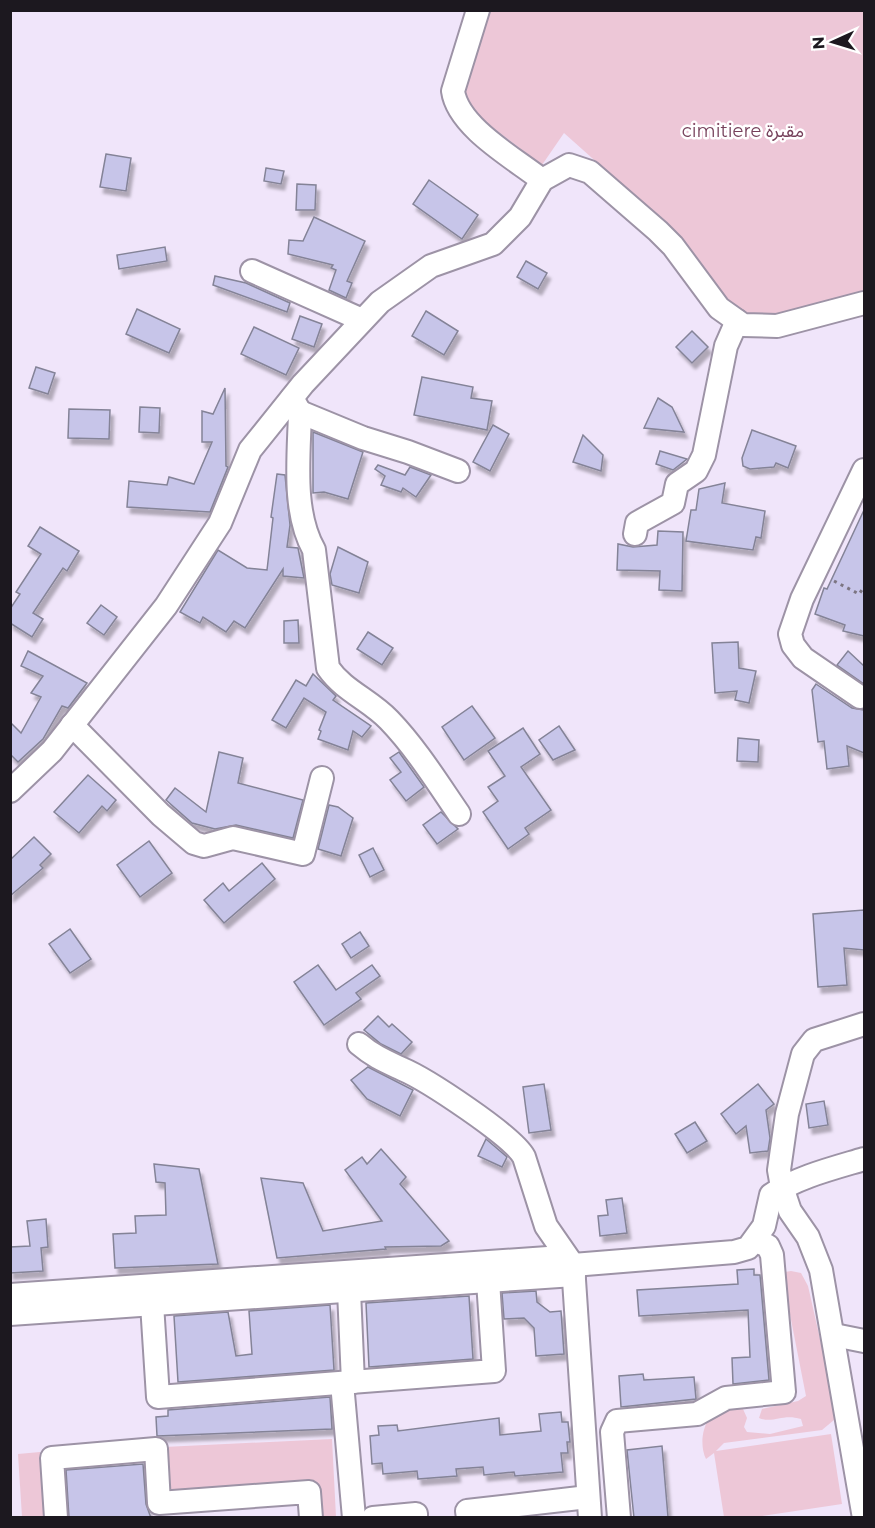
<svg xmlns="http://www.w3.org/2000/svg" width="875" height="1528" font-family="Montserrat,'Noto Sans Arabic',sans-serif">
<defs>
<filter id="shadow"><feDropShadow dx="3.5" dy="6" stdDeviation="1.5" flood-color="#0004"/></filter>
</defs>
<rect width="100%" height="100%" fill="#f0e5fa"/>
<g fill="#edc7d7">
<path d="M487,11h377v284l-105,28 -36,-22 -47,-68 -112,-100 -22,32 -71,-54 -7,-20z"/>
<path d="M791,1271l10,2 7,13 27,119 -1,15 -12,10 -98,13 -8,8 115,-17 11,70 -87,13h-31l-10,-64 -8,6c-9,-18 -1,-51 23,-53 4,0 10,2 14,3l4,9 -3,9 3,5 23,2 33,-8 -2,-7c-19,-6 -27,5 -42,-1l3,-9 36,-8 8,-5 -23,-117 2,-7z"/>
<path d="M332,1439l4,78h-18l-2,-34 -150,8 -2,-44z"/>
<path d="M40,1452l5,65h-23l-4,-63z"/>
</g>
<g fill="#c7c5e9" stroke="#848397" stroke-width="1.5" filter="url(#shadow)">
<path d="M106,154l25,4 -5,33 -26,-4z"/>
<path d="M266,168l18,3 -3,13 -17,-3z"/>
<path d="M429,180l49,35 -16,24 -49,-35z"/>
<path d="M297,184l19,1 -1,25h-19z"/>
<path d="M314,217l51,24 -18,40 5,2 -6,15 -17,-8 7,-20 -5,-2 2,-3 -45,-11 1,-14 14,1z"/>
<path d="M165,247l2,14 -48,8 -2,-14z"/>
<path d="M526,261l21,12 -9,16 -21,-12z"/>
<path d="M215,276l31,7 44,20 -3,9 -74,-27z"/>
<path d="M137,309l43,20 -11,24 -43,-19z"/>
<path d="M426,311l32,20 -14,24 -32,-19z"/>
<path d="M300,316l22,8 -8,23 -22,-8z"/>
<path d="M254,327l45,21 -13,27 -45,-21z"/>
<path d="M692,331l16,16 -16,16 -16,-16z"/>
<path d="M36,367l19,6 -7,21 -19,-6z"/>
<path d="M422,377l51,10 -2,11 21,3 -5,29 -73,-15z"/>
<path d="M225,388l1,78 2,1 -18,45 -83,-5 2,-26 38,4 2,-8 25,7 18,-42h-10v-31l11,3z"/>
<path d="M658,398l14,9 12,25 -40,-4z"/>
<path d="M140,407l20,1 -1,25 -20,-1z"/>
<path d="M69,409l41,1 -1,29 -41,-1z"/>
<path d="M493,425l16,9 -19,37 -17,-9z"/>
<path d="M752,430l44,16 -8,22 -12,-5 -2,4 -24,2 -7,-3 -1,-8z"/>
<path d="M313,432l50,20 -15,47 -24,-7 -11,1z"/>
<path d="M583,435l20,20 -2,16 -28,-9z"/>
<path d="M660,451l27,8 -14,11 -17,-6z"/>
<path d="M378,465l27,10 5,-8 21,8 -15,22 -13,-9 -2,4 -20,-7 4,-9 -10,-7z"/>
<path d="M277,474l8,1 5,50 -3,22 11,1 6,30 -21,-2v-7l-38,59 -11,-7 -8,11 -23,-15 -3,6 -20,-11 38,-62 29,18 20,2 6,-52 -2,-1z"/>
<path d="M725,483l-3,20 43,8 -4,27 -5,-1 -3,13 -67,-9 5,-31h5l3,-21z"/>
<path d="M864,510v126l-21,-5 2,-6 -30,-11 9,-26 3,1z"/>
<path d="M40,527l39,24 -12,20 -4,-3 -30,45 10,6 -11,18 -22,-14v-14l10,-15 -4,-2 25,-38 -13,-8z"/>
<path d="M658,531l25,1 -1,59 -23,-1 1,-19 -43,-1 1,-26 15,3 24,-2z"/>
<path d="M338,547l30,15 -9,31 -27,-8 -2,-11z"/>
<path d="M101,605l16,12 -13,18 -17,-12z"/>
<path d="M298,620l1,23h-15v-22z"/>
<path d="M368,632l25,16 -11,17 -25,-16z"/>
<path d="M738,642l1,26 17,3 -7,32 -14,-3 2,-9 -22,2 -3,-50z"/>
<path d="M28,651l59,32 -19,25 -6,-2 -19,33 -25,23 -8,-8v-32l11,11 20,-36 -10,-4 12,-17 -22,-10z"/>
<path d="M848,651l16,15v18l-27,-19z"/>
<path d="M313,674l23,22 -3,4 38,26 -9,11 -9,-6 -5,19 -30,-11 3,-8 -2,-1 7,-18 -22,-14 -18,30 -14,-8 24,-40 10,6z"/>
<path d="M816,684l36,24 12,2v43l-17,-7 2,20 -22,3 -3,-28 -6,1 -6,-52z"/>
<path d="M472,706l23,32 -31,22 -22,-33z"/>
<path d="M559,726l16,24 -22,10 -14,-20z"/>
<path d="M523,728l17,26 -19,13 30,43 -26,18 4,6 -21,15 -25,-37 15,-11 -10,-14 17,-11 -17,-25z"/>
<path d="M738,738l21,2 -1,22 -21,-1z"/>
<path d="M219,752l24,6 -5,25 65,17 -10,38 -57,-13 -21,4 -23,-6 -26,-23 9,-12 31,24z"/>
<path d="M399,752l25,35 -18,14 -16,-21 11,-8 -11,-14z"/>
<path d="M88,775l28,25 -9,11 -5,-5 -23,27 -25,-21z"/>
<path d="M329,805l9,2 15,11 -12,38 -23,-7z"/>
<path d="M441,812l17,17 -21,15 -14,-19z"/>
<path d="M34,837l17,17 -11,11 3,3 -33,28v-36z"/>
<path d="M149,841l23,32 -32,24 -23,-32z"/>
<path d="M373,848l11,22 -14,7 -11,-22z"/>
<path d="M262,863l13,16 -51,44 -20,-23 19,-17 6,8z"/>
<path d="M864,910v40l-20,-2 3,37 -29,2 -5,-73z"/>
<path d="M70,929l21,30 -21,14 -21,-29z"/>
<path d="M360,932l9,14 -18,12 -9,-14z"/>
<path d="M318,965l18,25 36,-25 8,11 -24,17 5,6 -37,26 -30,-43z"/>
<path d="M378,1016l11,11 3,-3 20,18 -11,12 -20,-10 -17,-14z"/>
<path d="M368,1067l45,23 -13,26 -33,-17 -16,-19z"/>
<path d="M544,1084l7,46 -22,3 -6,-46z"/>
<path d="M758,1084l16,20 -8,6 4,28 -2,13 -18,2 -4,-27 -10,8 -15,-20z"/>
<path d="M824,1101l4,24 -19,3 -3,-24z"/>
<path d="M695,1122l12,19 -20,12 -12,-19z"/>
<path d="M486,1139l21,18 -5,10 -24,-11z"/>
<path d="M381,1149l25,28 -6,7 49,57 -8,5 -56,1 1,2 -109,9 -16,-80 42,5 20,48 59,-10 -37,-51 17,-13 5,7z"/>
<path d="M154,1164l45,5 19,95 -103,4 -2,-34 23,-1 -1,-17 31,-1 -1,-32 -9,-1z"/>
<path d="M622,1198l5,35 -27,3 -2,-20 10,-1 -2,-15z"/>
<path d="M46,1219l2,28 -7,1 2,23 -33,2v-26l20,-1 -3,-25z"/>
<path d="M754,1269v6h6l9,105 -36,4 -1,-26 18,-1 -2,-47 -109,6 -2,-26 101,-6 -1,-14z"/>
<path d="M536,1291l1,11 13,10 11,-1 3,43 -28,2 -2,-28 -10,-10 -20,1 -2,-26z"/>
<path d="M469,1296l4,63 -104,8 -3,-64z"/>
<path d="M330,1305l4,65 -156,12 -4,-66 54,-4 8,44 16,-2 -3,-43z"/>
<path d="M643,1374l1,6 50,-3 2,22 -75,8 -2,-31z"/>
<path d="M330,1397l2,32 -175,7 -1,-19 12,-1v-6z"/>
<path d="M561,1412l1,10h6l2,20h-3l1,11h-7l2,19 -48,4 -1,-4 -30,3 -1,-8 -27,2 1,7 -39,3 -1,-8 -34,3 -1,-11 -10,1 -2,-28 9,-1 -1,-9 19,-1 1,6 101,-13 1,17 41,-4 -2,-17z"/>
<path d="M662,1446l6,71 -34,1 -7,-68z"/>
<path d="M143,1464l3,40 5,14h-82l-3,-48z"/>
</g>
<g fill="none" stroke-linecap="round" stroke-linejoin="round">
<g stroke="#9d93a6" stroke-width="26">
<g id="minor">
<path d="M478,10l-25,81c5,36 61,67 89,89"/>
<path d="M252,271l110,49"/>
<path d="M292,398l8,14c-1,44 -8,99 14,138l14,118c16,23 42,32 61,52 27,28 48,62 70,94"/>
<path d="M300,412l63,26 45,14 50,19"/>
<path d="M635,534l2,-11 36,-20 4,-19 19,-13 8,-16 22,-109 11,-25"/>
<path d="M860,697l-57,-39 -10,-13 -3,-11 12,-35 62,-129"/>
<path d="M72,725l89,90 33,28 10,3 29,-8 70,16 19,-76"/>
<path d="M10,791l42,-40 114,-145 54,-83 30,-73 53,-66 77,-82 51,-36 62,-22 27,-27 22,-37 27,-15 21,7 68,59 15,15 46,62 24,17 34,1 87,-23"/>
<path d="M359,1044c14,12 26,17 43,25 24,10 111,67 122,88l22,69 27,39 17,253"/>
<path d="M573,1265l161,-13 14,-4 16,-22 7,-31c26,-18 63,-27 93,-36"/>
<path d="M349,1291l4,91"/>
<path d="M10,1295l538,-37 20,1"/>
<path d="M152,1304l6,93 336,-26 -6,-90"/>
<path d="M10,1314l564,-39"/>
<path d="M834,1335l30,6"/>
<path d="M342,1383l12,135"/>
<path d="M56,1518l-4,-60 104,-9 3,54 150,-11 2,26"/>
<path d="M373,1518l43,-4v4"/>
<path d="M468,1518l-1,-7 121,-14"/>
<path d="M619,1518l-7,-86 5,-11 80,-7 29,-16 58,-6 -12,-137 -4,-9 -12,-5"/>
<path d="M864,1518l-43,-248 -13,-33 -18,-26 -8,-24 -3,-17 8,-56 16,-60 11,-14 50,-16"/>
</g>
</g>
<path stroke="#7c7582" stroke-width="3" stroke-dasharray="3 4.5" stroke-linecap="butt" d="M834,581l25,13 5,-7"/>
<use href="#minor" stroke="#fff" stroke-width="22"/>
</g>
<g text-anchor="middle" stroke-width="5" stroke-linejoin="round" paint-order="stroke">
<g font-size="18" fill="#76415b" stroke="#fff">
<text x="743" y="137">cimitiere مقبرة</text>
</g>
</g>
<rect width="875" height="1528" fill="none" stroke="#1c181f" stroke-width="24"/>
<g transform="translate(833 42) rotate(266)" stroke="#ffffff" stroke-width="4.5" paint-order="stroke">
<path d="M0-4.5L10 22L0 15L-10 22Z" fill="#1c181f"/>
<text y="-9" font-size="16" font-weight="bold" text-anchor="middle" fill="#1c181f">N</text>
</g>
</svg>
